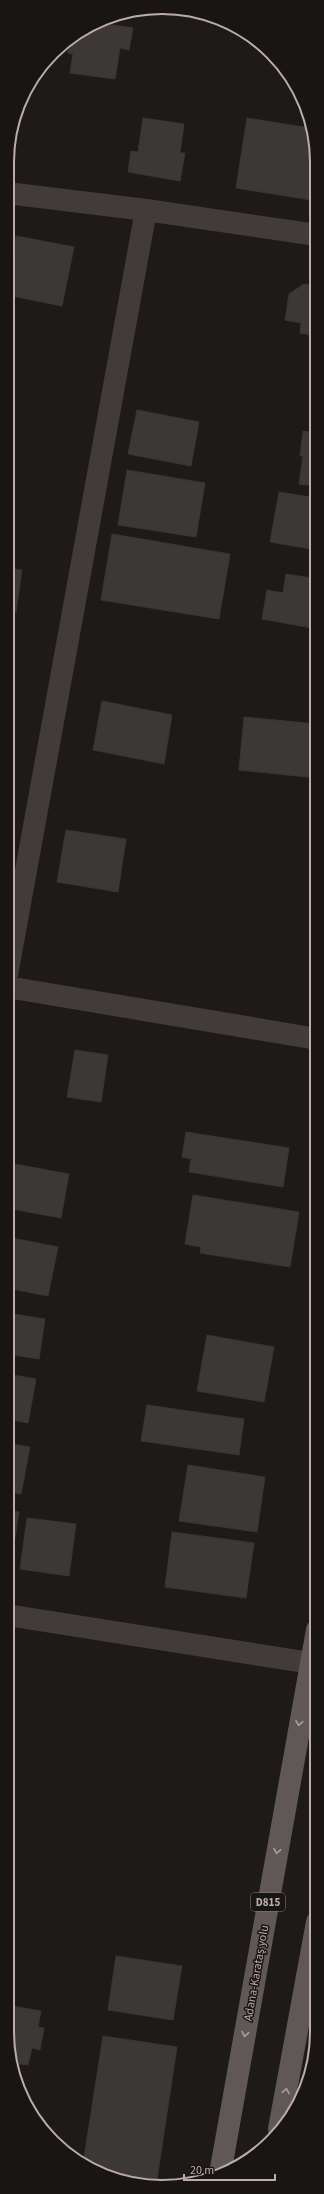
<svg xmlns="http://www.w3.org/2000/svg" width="324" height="2194" font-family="'Source Sans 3',sans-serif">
<rect width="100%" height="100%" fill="#1c1b1a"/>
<g fill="#3b3837" stroke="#383534">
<path d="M99,23l34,5 -4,22 -9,-2 -5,31 -45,-6 3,-19 -5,-1 1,-13z"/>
<path d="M143,118l41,6 -4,29h5l-5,28 -52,-9 3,-21 7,1z"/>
<path d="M247,118l63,10 7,24v49l-81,-13z"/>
<path d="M16,236l58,11 -12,59 -55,-11v-13z"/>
<path d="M304,284l13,2v50l-17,-3 1,-10 -16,-3 4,-26z"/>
<path d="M137,410l62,12 -8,44 -63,-12z"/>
<path d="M303,431l14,2v53l-18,-2 4,-28h-3z"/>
<path d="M127,470l78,13 -9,54 -78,-12z"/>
<path d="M279,492l38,6v52l-47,-8z"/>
<path d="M112,534l118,20 -11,65 -118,-19z"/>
<path d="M7,568l15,2 -6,42 -9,-1z"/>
<path d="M286,574l31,5v50l-55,-10 5,-29 16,3z"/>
<path d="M102,701l70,14 -8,49 -71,-14z"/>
<path d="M244,717l73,7v54l-78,-8z"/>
<path d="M66,830l60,9 -8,53 -61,-10z"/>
<path d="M75,1050l33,5 -7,47 -34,-5z"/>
<path d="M186,1132l103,16 -6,39 -94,-15 2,-13 -9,-2z"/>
<path d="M9,1163l60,11 -8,44 -54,-10z"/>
<path d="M193,1195l106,17 -9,55 -90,-14 1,-6 -16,-3z"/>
<path d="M7,1237l51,10 -10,49 -41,-8z"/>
<path d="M7,1313l38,6 -6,40 -32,-5z"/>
<path d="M207,1335l67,12 -10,55 -67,-11z"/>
<path d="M7,1374l29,5 -8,44 -21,-4z"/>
<path d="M147,1405l97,14 -5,36 -98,-14z"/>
<path d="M7,1443l23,4 -9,47 -14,-3z"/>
<path d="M188,1465l77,12 -8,55 -78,-11z"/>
<path d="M7,1510l12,2 -8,51 -4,-1z"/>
<path d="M27,1518l49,6 -7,52 -49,-7z"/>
<path d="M172,1532l82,11 -8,55 -81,-11z"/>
<path d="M116,1956l66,10 -9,54 -65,-10z"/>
<path d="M7,2005l34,6 -3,16 6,1 -4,22 -8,-2 -4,17 -15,-2 -6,-31z"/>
<path d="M103,2036l74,11 -21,139 -62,-15 -11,-7z"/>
</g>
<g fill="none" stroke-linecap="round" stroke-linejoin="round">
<g stroke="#413c3b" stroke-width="22">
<path d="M7,193l139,17 171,25"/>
<path d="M7,975l139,-765"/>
<path d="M7,987l310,52"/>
<path d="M7,1615l310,49"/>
</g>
<g stroke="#605857" stroke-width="22">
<path d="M279,2129l38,-207"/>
<path d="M220,2174l97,-544"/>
</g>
</g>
<defs><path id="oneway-chevron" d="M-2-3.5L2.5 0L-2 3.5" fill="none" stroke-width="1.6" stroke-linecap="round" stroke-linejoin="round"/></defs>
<g stroke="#aa9c9b">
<use href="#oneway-chevron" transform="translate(299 1723) rotate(100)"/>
<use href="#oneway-chevron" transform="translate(277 1851) rotate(100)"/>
<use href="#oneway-chevron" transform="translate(245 2034) rotate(100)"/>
<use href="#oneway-chevron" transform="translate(286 2091) rotate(-80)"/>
</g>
<g text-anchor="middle" stroke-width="3" stroke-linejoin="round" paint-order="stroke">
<rect fill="#171615" stroke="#8a807f" stroke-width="1" x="251" y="1893" width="34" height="18" rx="3"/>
<g font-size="11" font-weight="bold" fill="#bcadac">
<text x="268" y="1906">D815</text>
</g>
<g font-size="12" fill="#bcadac" stroke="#171615">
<text transform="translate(256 1973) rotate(-80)" y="4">Adana-Karataş yolu</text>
</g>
</g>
<path d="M0 0H324V2194H0ZM162 14H162A148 148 0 0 1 310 162V2032A148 148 0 0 1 162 2180H162A148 148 0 0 1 14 2032V162A148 148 0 0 1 162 14Z" fill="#171615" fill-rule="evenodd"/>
<path fill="none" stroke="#bcadac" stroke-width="2" d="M162 14H162A148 148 0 0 1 310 162V2032A148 148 0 0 1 162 2180H162A148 148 0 0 1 14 2032V162A148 148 0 0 1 162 14Z"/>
<path d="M184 2174v6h91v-6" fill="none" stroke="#bcadac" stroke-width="2"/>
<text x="190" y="2174" font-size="12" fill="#bcadac" stroke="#171615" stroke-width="3" paint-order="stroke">20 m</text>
</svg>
